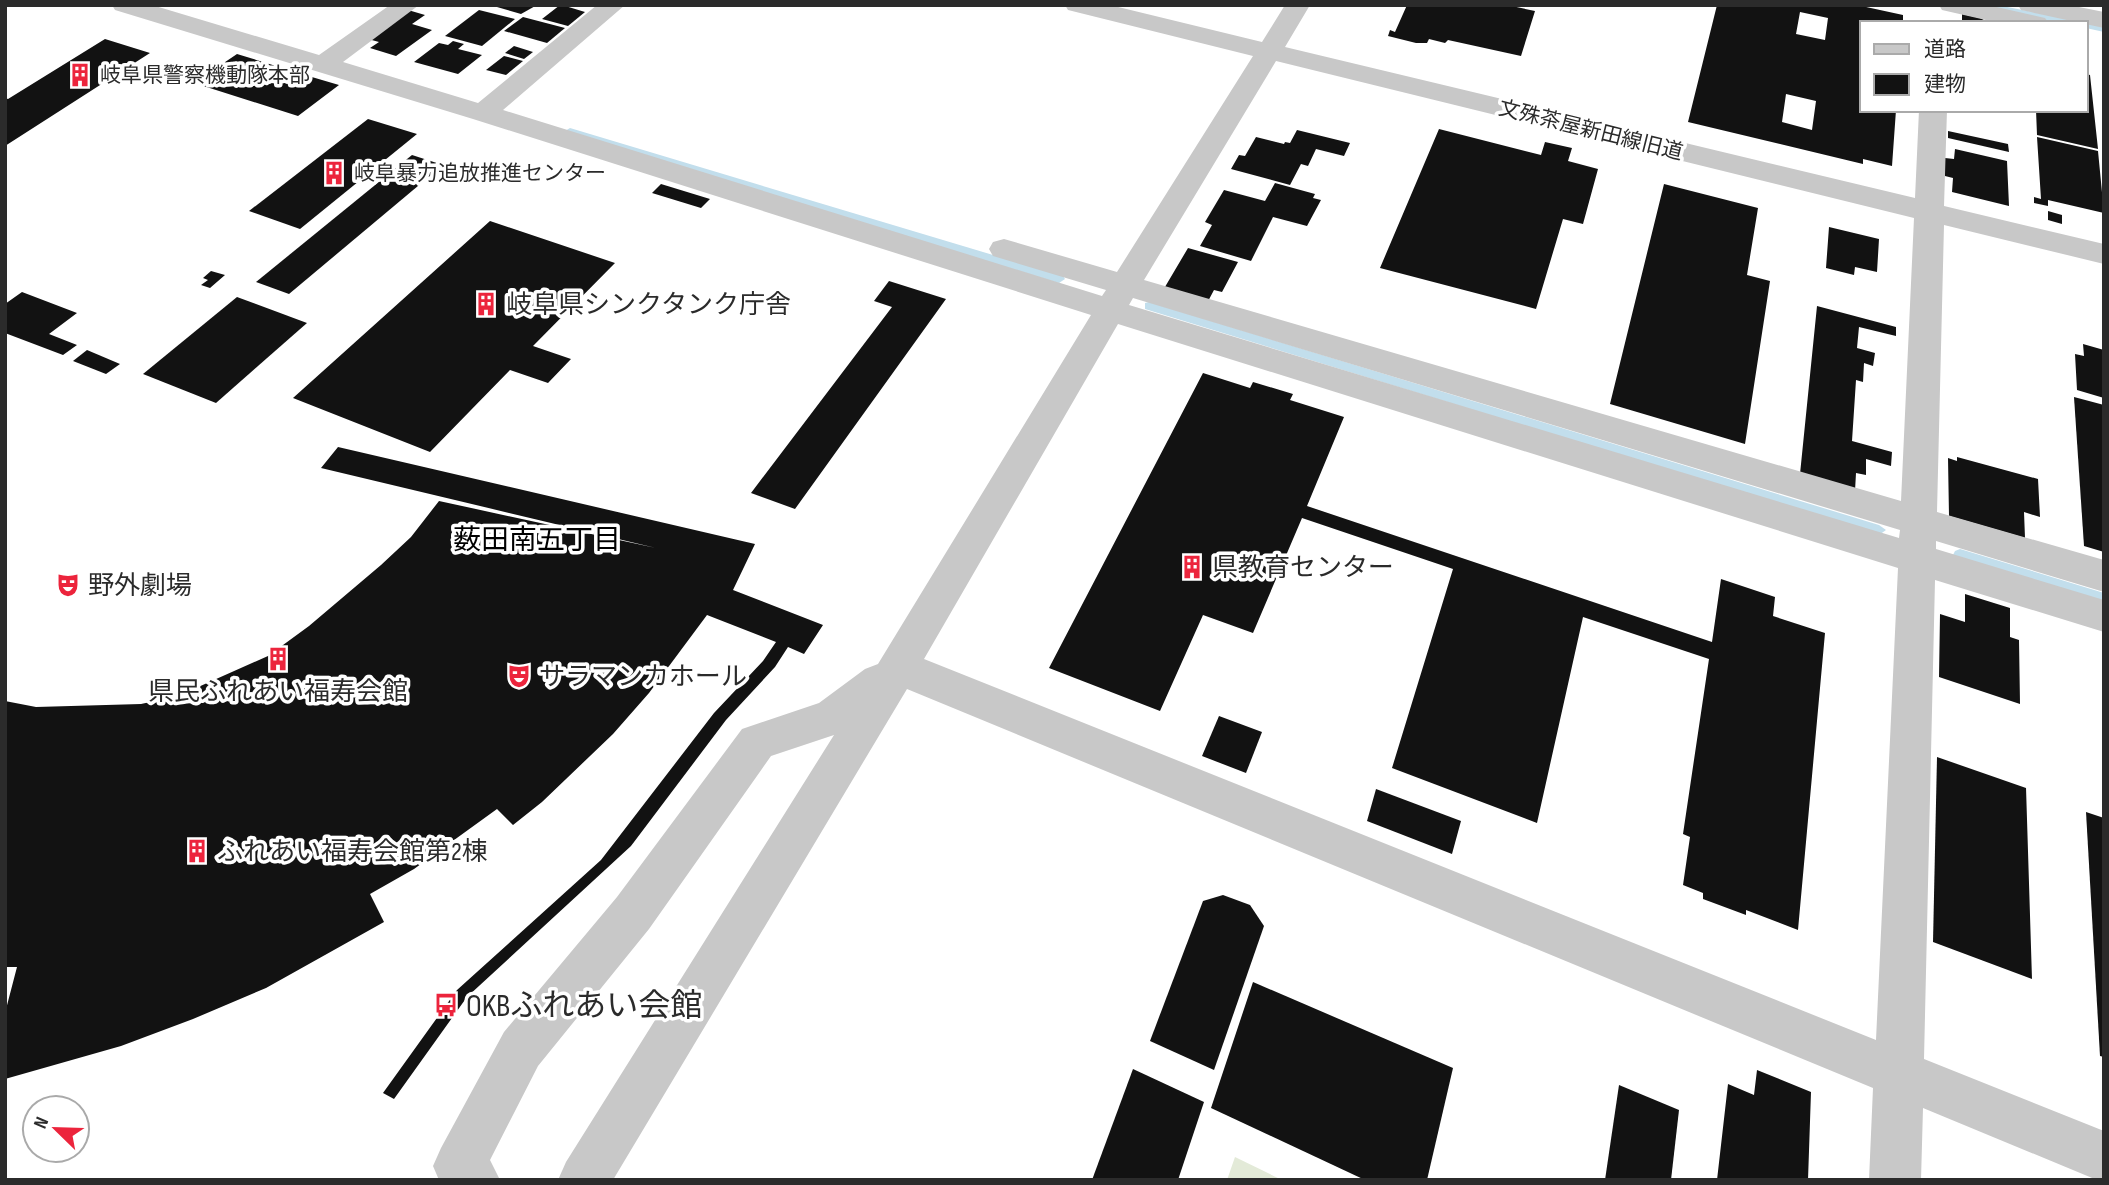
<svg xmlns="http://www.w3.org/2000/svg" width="2109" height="1185" font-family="'Sofia Sans Condensed','Noto Sans JP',sans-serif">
<rect width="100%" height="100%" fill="#fff"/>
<path fill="#e3ead8" d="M1235,1157l47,23h-55z"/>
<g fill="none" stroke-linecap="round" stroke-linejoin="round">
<g fill="#c2deec" fill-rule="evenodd">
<path d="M1997,5l76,15 4,3h-19l-64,-13 -2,-2z"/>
<path d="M2086,22l18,4v6l-18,-4v-5h-2z"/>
<path d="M570,128l493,148 2,3 -6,4 -4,-1 -489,-149 -1,-2z"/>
<path d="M1149,302l730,223 7,5 -7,5 -734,-226v-6z"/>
<path d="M1960,549l144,44v12l-149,-46 -2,-4 2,-4z"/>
</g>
</g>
<g fill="#121212" fill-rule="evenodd">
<path d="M490,5h47l-16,9z"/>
<path d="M560,5h2l23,7 -17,14 -26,-7z"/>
<path d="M1407,5h100l28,6 -14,45 -73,-16 -3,3 -16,-4 -2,4h-11l-28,-7 2,-6 5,2z"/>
<path d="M1717,5h140l46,10v8h-41v87h34l-4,56 -29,-7v5l-175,-42zM1800,12l28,6 -3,22 -29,-6zM1786,94l30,7 -4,29 -30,-8z"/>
<path d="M408,10l17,5 -13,9 20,6 -36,26 -26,-8 9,-6 -11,-3z"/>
<path d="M479,10l36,9 -33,27 -37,-10z"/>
<path d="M1962,14l18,4 10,5h-28z"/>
<path d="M523,17l42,11 -18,15 -43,-12z"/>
<path d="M105,39l45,14 -145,93v-48l3,1z"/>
<path d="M453,41l11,3 -6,5 24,6 -24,19 -44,-12 25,-19 9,2z"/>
<path d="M514,46l19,6 -9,7 -19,-6z"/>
<path d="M237,54l68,21 34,10 -41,31 -104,-33z"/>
<path d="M504,56l19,5 -17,14 -20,-5z"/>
<path d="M2086,74l4,1 8,74 -61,-14 -1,-25h50z"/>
<path d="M368,119l49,15 -117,95 -51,-18z"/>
<path d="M1439,129l102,26 4,-13 27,6 -4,13 30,8 -15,55 -20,-5 -27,90 -156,-41z"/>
<path d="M1297,130l53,13 -6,13 -28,-7 -8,17 -7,-2 -11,21 -59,-16 8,-14 6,1 11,-19 28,7 1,-2 5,1z"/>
<path d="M1948,131l60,13 1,8 -61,-14z"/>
<path d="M2037,137l61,14 6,62 -56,-13v6l-14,-3v-6l7,2z"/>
<path d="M1955,149l52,12 2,45 -57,-14 1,-14 -8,-2v-18l9,1z"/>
<path d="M412,155l31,10 -154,129 -33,-12z"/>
<path d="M1275,183l40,11 -2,4 8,2 -14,26 -34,-9 -22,44 -51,-15 12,-21 -7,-3 19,-32 41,11z"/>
<path d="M661,184l49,15 -9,9 -49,-15z"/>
<path d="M1664,184l94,24 -11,67 23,6 -25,163 -135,-40z"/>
<path d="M2048,211l14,4v9l-14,-4z"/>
<path d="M490,221l125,42 -82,83 38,13 -23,24 -38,-13 -80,82 -137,-54z"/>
<path d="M1829,227l50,12 -2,33 -22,-5 -1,8 -28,-7z"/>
<path d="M1188,248l50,14 -16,30 -8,-2 -8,15 -44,-13z"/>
<path d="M211,271l14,4 -15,13 -9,-3 7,-5 -5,-2z"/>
<path d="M889,281l57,18 -151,210 -44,-16 141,-186 -18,-6z"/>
<path d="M22,292l55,21 -28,21 28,11 -14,10 -58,-22v-29z"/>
<path d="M237,297l70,26 -91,80 -73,-29z"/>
<path d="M1817,306l79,21v9l-37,-9 -2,21 18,5 -2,13 -9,-3 -1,19 -7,-2 -4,61 40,11 -1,14 -25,-7v16l-10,-2 -1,18 -55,-17z"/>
<path d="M2083,344l21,6v48l-27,-8 -2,-36 9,2z"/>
<path d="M87,350l33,14 -14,10 -33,-13z"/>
<path d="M1203,373l47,15 3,-6 40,12 -3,6 54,17 -37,89 405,136 9,-63 54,18 -2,19 52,17 -27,297 -52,-20v5l-43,-16v-6l-20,-8 7,-48 -7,-3 26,-175 -126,-42 -46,206 -145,-55 61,-199 -151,-51 -49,115 -50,-18 -43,96 -111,-43z"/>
<path d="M2074,397l30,8v147l-20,-6z"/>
<path d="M338,447l417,97 -22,46 90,35 -19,29 -16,-7 -13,20 -49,53 -95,126 -164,151 -73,102 -11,-6 74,-103 144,-130 113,-147 49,-52 13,-19 -69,-27 -58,78 -36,41 -71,68 -29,23 -16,-16 -83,60 -44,25 14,28 -118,66 -73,31 -72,27 -116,33v-66l12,-46h-12v-266l31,6 105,-3 37,-8 90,-40 41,-30 72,-61 30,-28 28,-36 217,47 -335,-80z"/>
<path d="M1957,457l81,22 2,38 -16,-5 1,26 -76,-22 -1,-58 9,3z"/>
<path d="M1965,594l45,14v29l9,3 1,64 -81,-27 1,-63 25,8z"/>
<path d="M1219,716l43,16 -16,41 -44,-17z"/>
<path d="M1937,757l89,31 6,191 -99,-37z"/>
<path d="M1376,789l85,32 -9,33 -85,-33z"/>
<path d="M2086,812l18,6v239l-4,-1z"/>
<path d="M1223,895l27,10 14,21 -50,144 -64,-29 53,-140z"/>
<path d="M1253,982l200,86 -26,112h-62l-154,-72z"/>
<path d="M1133,1069l71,33 -26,78h-86z"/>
<path d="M1757,1070l54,22 -3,88h-91l11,-96 26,11z"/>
<path d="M1619,1085l60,25 -8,70h-66z"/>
</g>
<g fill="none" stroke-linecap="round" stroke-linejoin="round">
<g fill="#c8c8c8" fill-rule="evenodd">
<path d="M112,5h40l167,50 71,-50h29l-76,57 135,41 119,-98h28l-122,105 599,186 4,-6 -113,-34 -4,-7 4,-7 11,-3 113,33 136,-216 -185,-46 -3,-5h45l152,37 23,-37h25l-25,42 630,151 4,-88h28l-3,96 160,38v20l-160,-39 -7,287 167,48v32l-168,-51v8l168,51v32l-169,-52 -11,479 180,72v49h-7l-174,-72 -2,72h-52l4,-92 -966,-399 -294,491h-55l8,-18 268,-427 -63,21 -122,173 -111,137 -48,94 10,20h-61l-6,-14 8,-18 63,-116 113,-135 125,-168 77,-26 46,-34 13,-5 213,-349 -618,-196 -358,-109zM1276,61l638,157 -13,283 -757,-221zM1133,298l767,232 -1,8 -770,-233zM1118,324l780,244 -22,472 -952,-381z"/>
<path d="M1939,5h49l57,13 4,5h-50l-57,-13z"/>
<path d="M2018,5h51l35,7v16l-83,-18z"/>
</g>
</g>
<defs>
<g id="building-bare" transform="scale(1.89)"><path d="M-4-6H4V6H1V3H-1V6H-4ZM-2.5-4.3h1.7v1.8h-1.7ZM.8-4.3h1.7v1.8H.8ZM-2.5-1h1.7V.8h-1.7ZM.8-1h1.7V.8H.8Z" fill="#ec243c" stroke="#fff" stroke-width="2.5" paint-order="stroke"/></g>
<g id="theatre-bare" transform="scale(1.89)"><path d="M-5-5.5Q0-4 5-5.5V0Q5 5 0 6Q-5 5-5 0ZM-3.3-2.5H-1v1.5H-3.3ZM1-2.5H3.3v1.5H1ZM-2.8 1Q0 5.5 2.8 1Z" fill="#ec243c" stroke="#fff" stroke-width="2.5" paint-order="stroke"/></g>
<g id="bus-bare" transform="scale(1.89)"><path d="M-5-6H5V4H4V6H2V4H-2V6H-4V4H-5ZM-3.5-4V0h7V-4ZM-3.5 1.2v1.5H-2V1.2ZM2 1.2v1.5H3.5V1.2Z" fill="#ec243c" stroke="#fff" stroke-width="2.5" paint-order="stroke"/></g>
</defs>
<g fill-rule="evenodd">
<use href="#building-bare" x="80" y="75"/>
<use href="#building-bare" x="334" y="173"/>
<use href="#building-bare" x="486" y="304"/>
<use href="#building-bare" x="1192" y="567"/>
<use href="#theatre-bare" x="68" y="585"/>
<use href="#building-bare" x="278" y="659"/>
<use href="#theatre-bare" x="519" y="676"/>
<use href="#building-bare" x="197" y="851"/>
<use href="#bus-bare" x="446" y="1005"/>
</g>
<g text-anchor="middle" stroke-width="7" stroke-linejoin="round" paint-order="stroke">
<g font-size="21" fill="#2b2b2b" stroke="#fff" text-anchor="start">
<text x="100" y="82">岐阜県警察機動隊本部</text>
<text x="354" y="180">岐阜暴力追放推進センター</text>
</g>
<g font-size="21" fill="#2b2b2b" stroke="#fff">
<text transform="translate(1591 130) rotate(14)" y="7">文殊茶屋新田線旧道</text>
</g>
<g font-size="26" fill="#2b2b2b" stroke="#fff" text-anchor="start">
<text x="506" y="313">岐阜県シンクタンク庁舎</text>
<text x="1212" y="576">県教育センター</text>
<text x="88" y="594">野外劇場</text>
<text x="539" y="685">サラマンカホール</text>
<text x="278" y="700" text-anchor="middle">県民ふれあい福寿会館</text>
<text x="217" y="860">ふれあい福寿会館第2棟</text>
</g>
<g font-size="28" fill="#000" stroke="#fff">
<text x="537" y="549">薮田南五丁目</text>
</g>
<g font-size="32" fill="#2b2b2b" stroke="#fff" text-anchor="start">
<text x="466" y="1016">OKBふれあい会館</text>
</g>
</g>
<rect width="2109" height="1185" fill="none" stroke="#2b2b2b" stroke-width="14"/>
<rect x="1860" y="21" width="228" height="91" fill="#ffffff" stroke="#aaaaaa" stroke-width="2"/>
<rect x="1874" y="44" width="35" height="10" fill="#c8c8c8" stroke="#aaaaaa" stroke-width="2"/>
<text x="1924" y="56" font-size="21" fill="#2b2b2b">道路</text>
<rect x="1874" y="74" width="35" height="21" fill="#121212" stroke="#aaaaaa" stroke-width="2"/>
<text x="1924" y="91" font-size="21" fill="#2b2b2b">建物</text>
<g transform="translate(56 1129) rotate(293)"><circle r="33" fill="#ffffff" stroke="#aaaaaa" stroke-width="2"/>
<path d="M0-5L12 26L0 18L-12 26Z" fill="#ec243c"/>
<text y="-10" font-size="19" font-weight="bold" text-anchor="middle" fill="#2b2b2b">N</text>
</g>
</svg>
